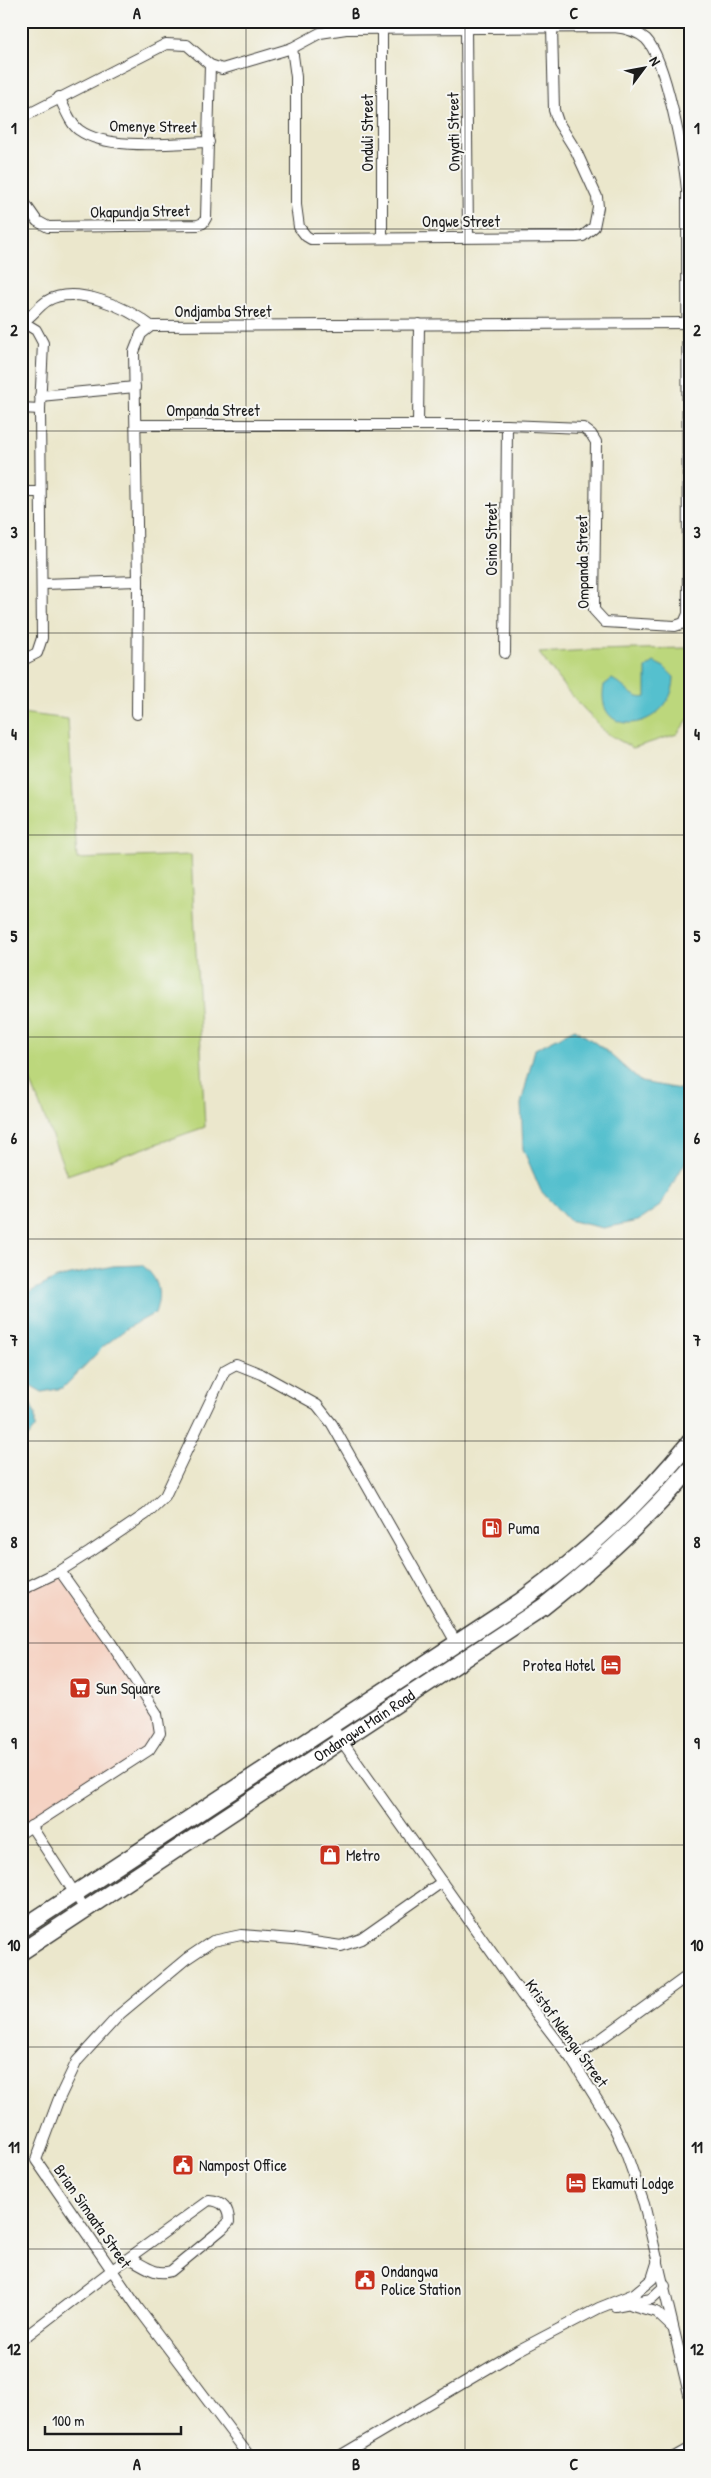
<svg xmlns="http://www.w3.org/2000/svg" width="711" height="2478" font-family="'Patrick Hand',sans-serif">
<rect width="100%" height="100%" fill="#f6f6f2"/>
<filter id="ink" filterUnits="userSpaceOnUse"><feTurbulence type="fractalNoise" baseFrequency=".02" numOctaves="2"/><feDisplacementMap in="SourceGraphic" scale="10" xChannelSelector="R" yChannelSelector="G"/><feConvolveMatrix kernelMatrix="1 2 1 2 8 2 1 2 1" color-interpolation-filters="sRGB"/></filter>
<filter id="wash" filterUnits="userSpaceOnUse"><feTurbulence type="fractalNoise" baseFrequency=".0096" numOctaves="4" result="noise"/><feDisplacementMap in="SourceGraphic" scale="20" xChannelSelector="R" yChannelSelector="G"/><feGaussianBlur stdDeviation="1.12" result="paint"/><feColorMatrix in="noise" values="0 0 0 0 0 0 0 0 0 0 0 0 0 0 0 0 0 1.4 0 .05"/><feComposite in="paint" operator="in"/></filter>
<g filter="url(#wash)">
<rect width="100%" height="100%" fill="#ebe7cc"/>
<path fill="#f5d2c2" d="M60,1571l97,143 3,19 -11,17 -128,83v-243z"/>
<g fill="#bcd77c" stroke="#6c7a4c">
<path d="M688,648l2,69 -13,17 -44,14 -27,-15 -41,-45 -26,-35 51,-3z"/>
<path d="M21,713l47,6 9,140 114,-4 14,272 -138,48 -46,-118z"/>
</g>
<g fill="#54c0ce" stroke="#386e75">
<path d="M654,662l10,5 10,10c0,52 -81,67 -70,8l8,-6c12,6 22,22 34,18v-29z"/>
<path d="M575,1029l29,20 37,33 39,7 10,-2v67l-30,52 -22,15 -35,7 -35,-8 -27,-29 -18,-42 -2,-45 14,-55z"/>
<path d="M142,1265c17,14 20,27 13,48l-29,16 -22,17 -41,42 -21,4 -14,-8 -7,-11v-71l9,-10 27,-14 56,-12z"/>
<path d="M21,1383l14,31v14l-14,18z"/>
</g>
</g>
<g filter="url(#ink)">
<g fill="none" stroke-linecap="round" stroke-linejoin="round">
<g stroke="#3b3a36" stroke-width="12">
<g id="street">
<path d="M466,28l2,208"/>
<path d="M382,29v208"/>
<path d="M292,48l4,29v128l3,22 7,9 5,3 266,-2 6,-1 11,-9 4,-20 -1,-10 -21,-46 -18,-29 -4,-12 -2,-83"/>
<path d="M59,97c5,9 11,27 20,33 29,21 94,13 130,12"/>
<path d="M21,118l145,-74 21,1 23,20 12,4 70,-21 28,-15 26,-4 268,-2c11,1 23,4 32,12 20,20 38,120 41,151l1,424 -4,9 -9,3 -70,-4 -11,-12 2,-168 -5,-8 -8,-6 -76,-3h-371"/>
<path d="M21,198l16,23 11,6 150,-2 5,-2 3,-5 4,-153"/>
<path d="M21,321l15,9 7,13 -3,66 2,229 -5,15 -16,8"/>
<path d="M24,321c8,-5 15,-15 23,-20 29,-17 81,7 104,25"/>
<path d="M40,396l95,-9"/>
<path d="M21,408l19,1"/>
<path d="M418,425l1,-101"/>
<path d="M21,492h19"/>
<path d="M43,584l95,-3"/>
<path d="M505,653l2,-228"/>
<path d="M137,714l1,-133 -4,-229 7,-18 10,-8 539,-3"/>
<path d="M21,1590l39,-19 30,-19 56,-38 19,-18 60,-126 11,-6 25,10 56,31 15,19 126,222"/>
<path d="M331,1726l191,269 50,65 42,67 12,26 18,51 46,194"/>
<path d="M31,1826l54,83"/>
<path d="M21,1833l128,-83 11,-17 -3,-19 -48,-74 -49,-69"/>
<path d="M572,2060l118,-86"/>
<path d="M632,2305l24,7 17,16"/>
<path d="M615,2306l36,-7 14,-13"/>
<path d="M21,2340l91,-70 97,-70c14,1 20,8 20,22l-7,7 -51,42c-16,5 -27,-6 -42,-13"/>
<path d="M250,2457l-112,-149 -102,-148 22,-59 19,-40 43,-47 66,-55 27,-18 28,-6 52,4 48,7 20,-7 81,-57"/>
<path d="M338,2457l181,-107 80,-42 35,-14 18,-15 6,-19"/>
<path d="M674,2457l16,-9"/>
</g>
</g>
<g stroke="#3b3a36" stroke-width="19">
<g id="primary">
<path d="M21,1929l500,-328c65,-48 118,-96 169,-159"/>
<path id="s1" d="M21,1952l522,-345c53,-42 103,-86 147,-138"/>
</g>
</g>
<use href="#street" stroke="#fff" stroke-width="10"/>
<use href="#primary" stroke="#fff" stroke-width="16"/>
</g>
</g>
<path fill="none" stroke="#1c1c1c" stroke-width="1" stroke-opacity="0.55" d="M246,21v2436M465,21v2436M21,229h669M21,431h669M21,633h669M21,835h669M21,1037h669M21,1239h669M21,1441h669M21,1643h669M21,1845h669M21,2047h669M21,2249h669"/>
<defs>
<g id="fuel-square" transform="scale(1.125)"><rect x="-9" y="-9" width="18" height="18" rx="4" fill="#c8321e" stroke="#f6f6f2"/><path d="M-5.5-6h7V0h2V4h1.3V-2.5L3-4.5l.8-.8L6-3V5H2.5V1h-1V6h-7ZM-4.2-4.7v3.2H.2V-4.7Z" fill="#fff"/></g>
<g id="hotel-square" transform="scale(1.125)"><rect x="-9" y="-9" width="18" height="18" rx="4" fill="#c8321e" stroke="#f6f6f2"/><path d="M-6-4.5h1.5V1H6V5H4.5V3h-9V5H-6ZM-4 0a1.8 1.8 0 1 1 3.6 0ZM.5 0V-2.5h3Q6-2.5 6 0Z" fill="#fff"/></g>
<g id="supermarket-square" transform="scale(1.125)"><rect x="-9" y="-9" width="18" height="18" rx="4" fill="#c8321e" stroke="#f6f6f2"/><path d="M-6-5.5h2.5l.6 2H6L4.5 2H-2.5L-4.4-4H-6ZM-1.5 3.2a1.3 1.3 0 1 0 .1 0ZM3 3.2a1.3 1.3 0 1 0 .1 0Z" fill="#fff"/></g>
<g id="shop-square" transform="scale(1.125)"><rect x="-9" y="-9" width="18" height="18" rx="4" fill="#c8321e" stroke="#f6f6f2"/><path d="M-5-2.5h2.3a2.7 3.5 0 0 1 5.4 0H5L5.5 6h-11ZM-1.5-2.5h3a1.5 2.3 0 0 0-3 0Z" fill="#fff"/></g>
<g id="civic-square" transform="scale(1.125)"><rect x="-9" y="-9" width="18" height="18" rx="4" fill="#c8321e" stroke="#f6f6f2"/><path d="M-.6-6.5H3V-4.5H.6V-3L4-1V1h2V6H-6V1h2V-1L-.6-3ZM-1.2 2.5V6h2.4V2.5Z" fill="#fff"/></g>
</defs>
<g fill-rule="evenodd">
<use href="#fuel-square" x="492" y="1528"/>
<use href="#hotel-square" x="611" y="1665"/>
<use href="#supermarket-square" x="80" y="1688"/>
<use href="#shop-square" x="330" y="1855"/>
<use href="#civic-square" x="183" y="2165"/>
<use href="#hotel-square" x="576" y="2183"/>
<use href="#civic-square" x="365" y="2280"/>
</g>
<g text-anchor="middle" stroke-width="4" stroke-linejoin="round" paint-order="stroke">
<g font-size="16" fill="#1c1c1c" stroke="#f6f6f2">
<text transform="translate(153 126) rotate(1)" y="6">Omenye Street</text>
<text transform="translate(453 132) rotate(-91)" y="6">Onyati Street</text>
<text transform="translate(367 133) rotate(-90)" y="6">Onduli Street</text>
<text transform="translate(140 211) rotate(-1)" y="6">Okapundja Street</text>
<text x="461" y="227">Ongwe Street</text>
<text x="223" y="317">Ondjamba Street</text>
<text x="213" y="416">Ompanda Street</text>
<text transform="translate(491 539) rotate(-90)" y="6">Osino Street</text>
<text transform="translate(582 562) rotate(-91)" y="6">Ompanda Street</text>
<text dy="6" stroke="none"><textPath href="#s1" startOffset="411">Ondangwa Main Road</textPath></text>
<text transform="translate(567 2033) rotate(54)" y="6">Kristof Ndengu Street</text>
<text transform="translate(93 2216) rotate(55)" y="6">Brian Simaata Street</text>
</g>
<g font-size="16" fill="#1c1c1c" stroke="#f6f6f2" text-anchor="start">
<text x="508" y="1534">Puma</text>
<text x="595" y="1671" text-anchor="end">Protea Hotel</text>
<text x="96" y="1694">Sun Square</text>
<text x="346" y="1861">Metro</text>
<text x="199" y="2171">Nampost Office</text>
<text x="592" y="2189">Ekamuti Lodge</text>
<text x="381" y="2277">Ondangwa<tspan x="381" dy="18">Police Station</tspan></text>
</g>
</g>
<rect width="711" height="2478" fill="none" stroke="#f6f6f2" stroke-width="55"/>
<g transform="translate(644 68) rotate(58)" stroke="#f6f6f2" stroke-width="4" paint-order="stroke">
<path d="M0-4L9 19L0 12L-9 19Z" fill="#1c1c1c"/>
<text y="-8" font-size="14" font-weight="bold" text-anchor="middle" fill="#1c1c1c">N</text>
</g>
<path d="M45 2426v8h136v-8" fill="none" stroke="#1c1c1c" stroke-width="2.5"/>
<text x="52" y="2426" font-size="15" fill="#1c1c1c" stroke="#f6f6f2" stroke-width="4" paint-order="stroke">100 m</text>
<rect x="28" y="28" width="656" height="2422" fill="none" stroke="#1c1c1c" stroke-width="2"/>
<g font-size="16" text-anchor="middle" font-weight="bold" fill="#1c1c1c">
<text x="137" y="19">A</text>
<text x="356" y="19">B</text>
<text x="574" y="19">C</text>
<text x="14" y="134">1</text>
<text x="697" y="134">1</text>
<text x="14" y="336">2</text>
<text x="697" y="336">2</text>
<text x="14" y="538">3</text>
<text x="697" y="538">3</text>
<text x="14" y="740">4</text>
<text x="697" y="740">4</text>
<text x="14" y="942">5</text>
<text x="697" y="942">5</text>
<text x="14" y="1144">6</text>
<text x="697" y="1144">6</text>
<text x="14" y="1346">7</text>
<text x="697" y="1346">7</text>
<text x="14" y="1548">8</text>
<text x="697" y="1548">8</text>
<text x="14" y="1749">9</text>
<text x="697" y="1749">9</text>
<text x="14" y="1951">10</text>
<text x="697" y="1951">10</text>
<text x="14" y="2153">11</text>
<text x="697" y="2153">11</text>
<text x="14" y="2355">12</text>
<text x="697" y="2355">12</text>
<text x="137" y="2470">A</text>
<text x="356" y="2470">B</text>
<text x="574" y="2470">C</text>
</g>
</svg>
